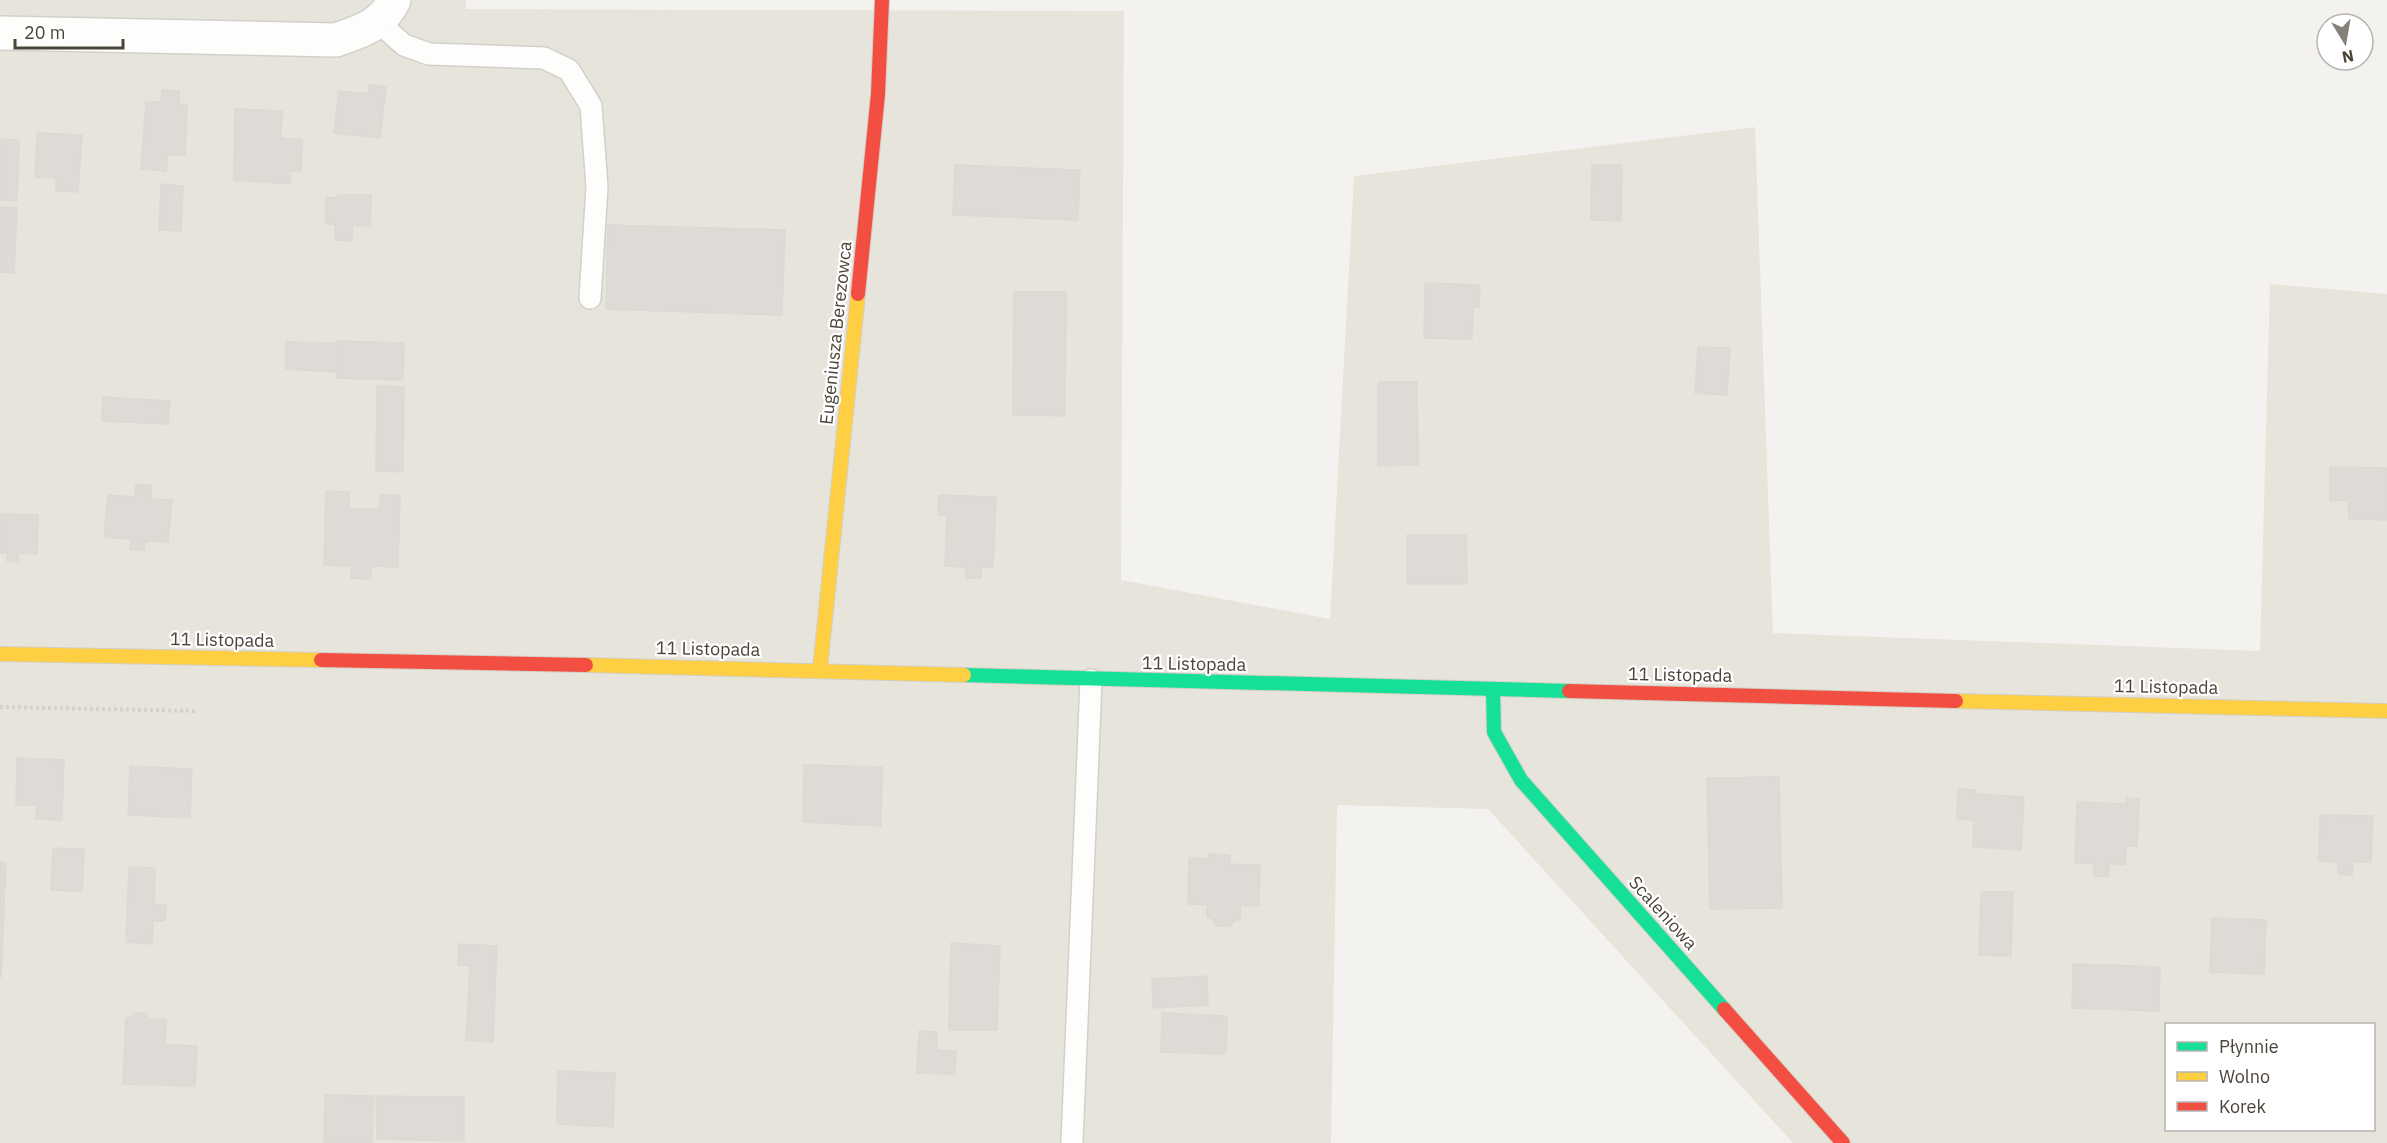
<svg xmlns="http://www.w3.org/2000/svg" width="2387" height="1143" font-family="'IBM Plex Sans',sans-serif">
<rect width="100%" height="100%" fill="#f4f2ee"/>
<path fill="#e7e4dc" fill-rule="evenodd" d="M0,0h466v9l658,2 -3,569 209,39 24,-443 401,-49 18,506 487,18 10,-367 117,10v849h-594l-305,-334 -151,-4 -6,338h-1331zM2166,1024h208v106h-208z"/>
<g fill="#dedbd6" stroke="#dcd9d4" stroke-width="1.5">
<path d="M369,85l17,2 -6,51 -46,-5 5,-42 29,3z"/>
<path d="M162,90l17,1v13h8l-2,52 -17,-2 -2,17 -25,-2 5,-67h15z"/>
<path d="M235,109l47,2 -1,27 21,2 -1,32 -10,-1 -1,13 -56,-4z"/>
<path d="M37,133l45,2 -4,57 -22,-1v-13l-21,-1z"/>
<path d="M0,139l19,1 -2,61 -17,-1z"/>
<path d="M955,165l125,5 -2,50 -125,-5z"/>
<path d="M1592,165h30l-1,56 -30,-1z"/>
<path d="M161,184l22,2 -2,45 -22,-1z"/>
<path d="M338,195h33l-1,31 -17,-1 -1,16 -17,-1v-16h-9v-27l11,1z"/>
<path d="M0,207l17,1 -3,65 -14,-1z"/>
<path d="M608,225l177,5 -3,85 -176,-6z"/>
<path d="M1425,283l55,2 -1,22 -6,-1 -1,33 -48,-1z"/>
<path d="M1014,292h52l-1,124 -52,-1z"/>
<path d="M338,341l66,2 -1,37 -66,-2z"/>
<path d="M286,342l52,1 -1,29 -51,-3z"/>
<path d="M1698,347l32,1 -3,47 -32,-2z"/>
<path d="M1378,382h39l1,83 -40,1z"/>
<path d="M377,386l27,1 -1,85 -27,-1z"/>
<path d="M103,397l67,4 -2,23 -66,-3z"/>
<path d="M2330,467l57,1v52l-38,-1 -1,-19 -18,1z"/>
<path d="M136,484l16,2 -1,13 21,1 -4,42 -23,-1 -1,10 -14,-2 1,-10 -27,-2 4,-42 27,2z"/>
<path d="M326,491l23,1v17h31v-14h20l-2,72 -27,-1v13l-20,-1v-12l-27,-1z"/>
<path d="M939,495l57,2 -3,71 -12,-1v11h-15v-11l-21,-1 2,-51h-9z"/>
<path d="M0,514l38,1 -1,39 -19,-1v9l-11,-1v-8h-7z"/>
<path d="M1407,535h59l1,49h-60z"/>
<path d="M17,758l47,2 -2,60 -26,-1 1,-14h-21z"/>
<path d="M804,765l78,2 -1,59 -78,-4z"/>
<path d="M130,766l62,3 -2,49 -62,-3z"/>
<path d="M1779,777l3,131 -72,1 -3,-131z"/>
<path d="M1958,789l17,1v4l49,3 -3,53 -48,-3 1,-27 -17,-1z"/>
<path d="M2126,798l13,1 -2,47h-11l-1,19 -16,-1v13l-15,-1v-13h-19l2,-61 49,2z"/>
<path d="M2320,815l53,1 -2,46h-18l-1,13 -14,-1v-12l-19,-1z"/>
<path d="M53,848l31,1 -2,42 -31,-1z"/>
<path d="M1208,854l22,1v9l30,1 -1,41 -18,-1 -1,15h-5l-6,6h-12l-6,-8 -4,-1v-12l-19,-1 1,-46 19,1z"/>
<path d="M0,862h6l-5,115h-1z"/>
<path d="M129,867l26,1 -1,36 12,1 -1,16h-12l-1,23 -26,-2z"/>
<path d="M1981,892h32l-2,64 -32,-1z"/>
<path d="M2212,918l54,2 -2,54 -54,-2z"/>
<path d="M951,943l49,3 -3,84h-48z"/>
<path d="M459,944l38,2 -4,96 -27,-2 4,-74 -12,-1z"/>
<path d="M2073,964l87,3 -1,44 -87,-3z"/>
<path d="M1207,976l1,29 -55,3 -1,-29z"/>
<path d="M135,1013l11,1 3,5 17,1 -1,25 32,1 -2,40 -72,-2 3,-66h5z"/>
<path d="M1162,1013l65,3 -1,38 -65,-2z"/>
<path d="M919,1031l18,1v18l19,1 -1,23 -38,-1z"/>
<path d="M558,1071l57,2 -2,54 -56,-3z"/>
<path d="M325,1095l48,1 -1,47h-48z"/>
<path d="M376,1096l88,1v44l-87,-2z"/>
</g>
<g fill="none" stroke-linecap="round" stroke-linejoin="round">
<g stroke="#d2d0cb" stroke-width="24">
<g id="lane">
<path d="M378,22l26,23 25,9 115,4 25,12 22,36 6,81 -7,111"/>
<path d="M1072,1143l19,-463"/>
</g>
</g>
<g stroke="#d2d0cb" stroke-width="36">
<path id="street" d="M0,33l336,7c23,-8 47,-15 58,-40"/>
</g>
<g stroke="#d3cfc5" stroke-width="16">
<g id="fast">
<path d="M964,675l605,16"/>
<path d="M1493,689l1,43 27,48 203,229"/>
</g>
</g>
<g stroke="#d3cfc5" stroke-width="16">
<g id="slow">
<path d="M0,654l321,6"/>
<path d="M586,665l378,10"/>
<path d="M820,669l38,-375"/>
<path d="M1956,701l431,10"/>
</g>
</g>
<g stroke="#d3cfc5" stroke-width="16">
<g id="jam">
<path d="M858,294l20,-200 4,-94"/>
<path d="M321,660l265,5"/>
<path d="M1569,691l387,10"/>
<path d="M1724,1009l119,134"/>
</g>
</g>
<path stroke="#d3d2cc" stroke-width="4" stroke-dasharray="3 3" stroke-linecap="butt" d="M0,707l197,4"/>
<use href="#lane" stroke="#fdfdfc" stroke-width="21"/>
<use href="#street" stroke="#fdfdfc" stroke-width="33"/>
<use href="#fast" stroke="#16e098" stroke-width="14"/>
<use href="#slow" stroke="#ffcf43" stroke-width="14"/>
<use href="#jam" stroke="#f24e42" stroke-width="14"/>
</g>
<g text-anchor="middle" stroke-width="4.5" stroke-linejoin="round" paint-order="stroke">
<g font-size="18" fill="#4b4439" stroke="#fff">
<text transform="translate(836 333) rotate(-84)" y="6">Eugeniusza Berezowca</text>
<text transform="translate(222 640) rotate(1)" y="6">11 Listopada</text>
<text transform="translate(708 649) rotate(1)" y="6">11 Listopada</text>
<text transform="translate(1194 664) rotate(1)" y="6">11 Listopada</text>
<text transform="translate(1680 675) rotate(1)" y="6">11 Listopada</text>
<text transform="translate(2166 687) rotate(1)" y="6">11 Listopada</text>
<text transform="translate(1663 913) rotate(48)" y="6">Scaleniowa</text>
</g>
</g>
<rect x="2165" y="1023" width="210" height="108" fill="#ffffff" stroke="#b7b4b0" stroke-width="1.5"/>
<rect x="2177" y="1042" width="30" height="9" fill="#16e098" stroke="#b7b4b0" stroke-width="1.5"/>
<text x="2219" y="1053" font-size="18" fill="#4b4439">Płynnie</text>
<rect x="2177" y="1072" width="30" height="9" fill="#ffcf43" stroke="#b7b4b0" stroke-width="1.5"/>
<text x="2219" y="1083" font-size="18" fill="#4b4439">Wolno</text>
<rect x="2177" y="1102" width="30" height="9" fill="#f24e42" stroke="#b7b4b0" stroke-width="1.5"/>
<text x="2219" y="1113" font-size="18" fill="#4b4439">Korek</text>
<g transform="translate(2345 42) rotate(169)"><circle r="28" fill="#ffffff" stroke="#b7b4b0" stroke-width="1.5"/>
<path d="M0-4.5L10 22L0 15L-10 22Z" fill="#868178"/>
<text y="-9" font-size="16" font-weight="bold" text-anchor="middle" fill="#4b4439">N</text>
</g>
<path d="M15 39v9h108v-9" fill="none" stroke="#4b4439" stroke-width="3"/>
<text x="24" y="39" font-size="18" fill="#4b4439" stroke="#ffffff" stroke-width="4.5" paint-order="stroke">20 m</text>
</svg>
